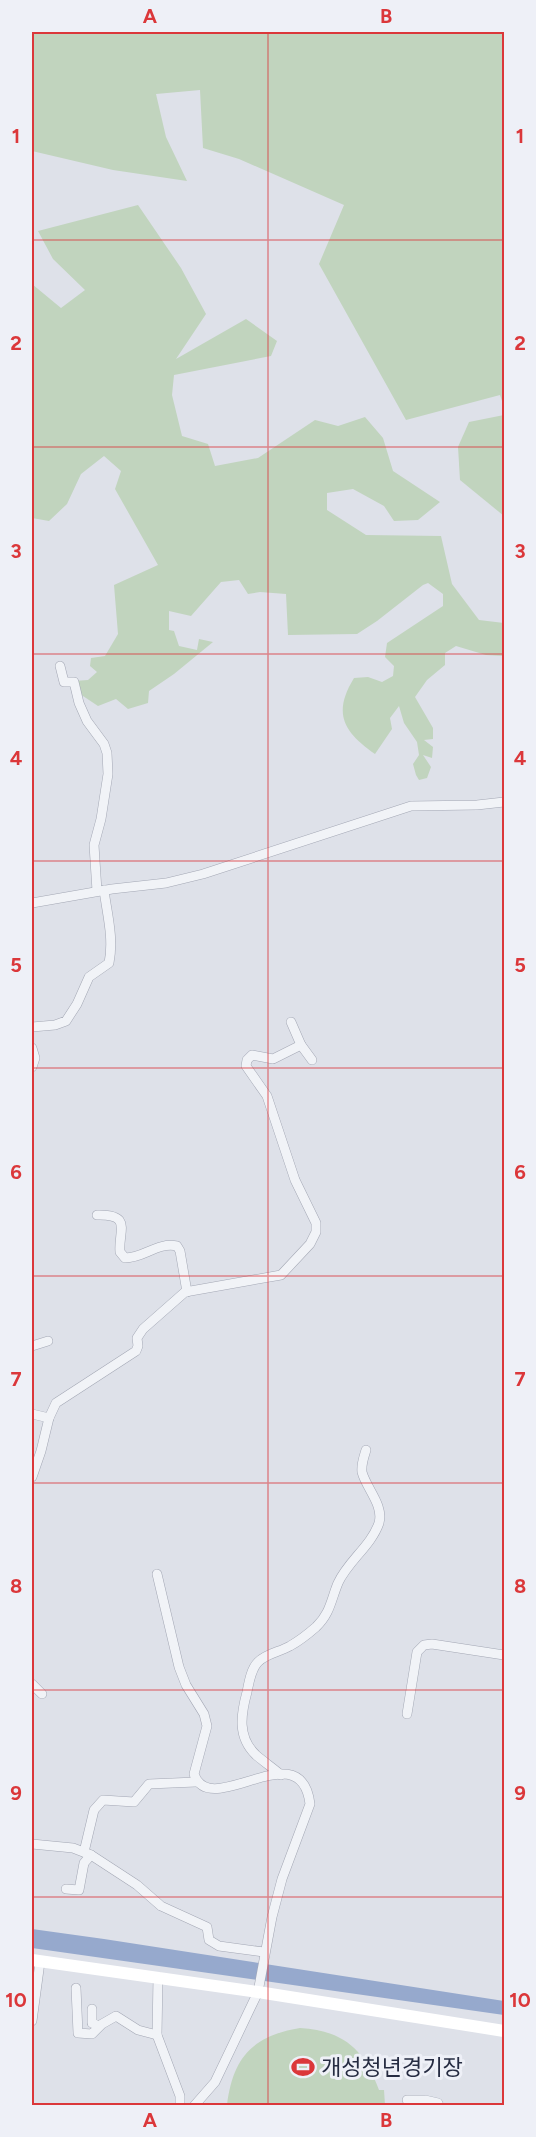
<svg xmlns="http://www.w3.org/2000/svg" width="536" height="2137" font-family="Figtree,'Noto Sans KR',sans-serif">
<rect width="100%" height="100%" fill="#dee1e9"/>
<g fill="#c1d4be">
<path d="M32,32h472v375l-4,-12 -94,25 -87,-156 25,-59 -105,-46 -36,-11 -3,-58 -44,4 10,43 21,44 -74,-11 -81,-19z"/>
<path d="M138,205l43,63 25,46 -30,45 70,-40 31,22 -6,15 -97,19 -2,20 10,41 26,8 7,22 43,-8 57,-38 23,6 27,-9 18,21 10,33 47,31 -22,18 -24,1 -10,-15 -31,-17 -26,4v17l39,25 75,1 11,48 27,36 25,3v33l-18,-1 -30,-9 -11,7v12l-18,15 -12,17 18,31v11l-9,1 9,7 -1,11 -9,-3 8,12 -4,11 -8,2 -3,-5 -3,-11 6,-9 -2,-13 -13,-19 -5,-17 -9,12 2,11 -17,25c-31,-22 -43,-40 -21,-76l14,-1 14,5 11,-6 1,-10 -9,-9 2,-14 56,-37v-12l-15,-11 -5,2 -46,36 -20,13 -69,1 -2,-41 -26,-2 -12,2 -9,-14 -18,2 -30,34 -22,-5v19l5,1 5,15 18,4 2,-11 14,3 -39,32 -25,17 -1,12 -20,6 -12,-10 -18,7 -18,-12 -6,-13 14,-1 9,-8 -7,-6 1,-8 14,-2 13,-22 -4,-49 44,-20 -43,-76 6,-18 -17,-15 -23,18 -14,30 -18,17 -17,-3v-234l29,24 24,-18 -32,-31 -15,-28z"/>
<path d="M504,415v101l-44,-36 -2,-33 11,-25z"/>
<path d="M300,2028c44,3 64,21 79,62h5l1,15h-158c6,-47 25,-69 73,-77z"/>
</g>
<path fill="#96a9cd" d="M32,1929l72,10 400,62v14l-472,-67z"/>
<g fill="none" stroke-linecap="round" stroke-linejoin="round">
<g stroke="#a3a7b4" stroke-width="10">
<g id="street">
<path d="M60,666l4,16h10l5,21 8,18 17,23 3,9 1,21 -7,45 -7,26 3,46"/>
<path d="M32,903l80,-14 54,-6 37,-9 208,-68 66,-1 27,-3"/>
<path d="M32,1027l23,-2 11,-4 11,-17 12,-27 20,-14c5,-25 -2,-49 -5,-73"/>
<path d="M301,1045l11,15"/>
<path d="M32,1048l3,10 -3,9"/>
<path d="M97,1215c36,-1 21,16 23,37l5,6c19,0 32,-16 52,-12l3,5 7,41"/>
<path d="M32,1346l16,-5"/>
<path d="M32,1414l17,4"/>
<path d="M32,1477l9,-26 8,-33 7,-15 80,-52 2,-5 -1,-8 6,-9 42,-37 96,-17 29,-31 6,-12v-9l-21,-43 -28,-84 -21,-30 1,-6 5,-5 21,4 28,-14 -10,-23"/>
<path d="M157,1574l22,93 7,18 18,29 3,12 -13,48c16,48 107,-44 116,30l-28,75 -10,38 -14,75 -43,90 -21,24"/>
<path d="M32,1684l10,10"/>
<path d="M407,1714l10,-62 7,-7 8,-1 72,11"/>
<path d="M281,1775c-8,-7 -17,-13 -25,-20 -19,-18 -15,-41 -9,-63 2,-10 4,-23 11,-30 9,-9 22,-10 32,-16 9,-5 18,-12 26,-19 14,-13 15,-27 22,-44 10,-22 33,-37 41,-60 5,-18 -13,-35 -17,-51 -1,-8 2,-15 4,-22"/>
<path d="M32,1844l41,4 18,7 46,30 24,21 46,21 2,13 10,6 45,6"/>
<path d="M84,1852l10,-42 9,-10 31,2 15,-18 47,-2"/>
<path d="M66,1889l13,1 5,-27 7,-8"/>
<path d="M158,1977l-1,58 23,61v10"/>
<path d="M76,1988l2,45 14,1 10,-10 14,-8 22,14 19,5"/>
<path d="M92,2009v14l7,3"/>
<path d="M32,2021l8,-59"/>
<path d="M407,2100h18l13,3 1,3"/>
</g>
</g>
<use href="#street" stroke="#f1f3f7" stroke-width="9"/>
<path stroke="#fff" stroke-width="12" d="M32,1960l226,32 246,39"/>
</g>
<path fill="none" stroke="#db373a" stroke-width="1.5" stroke-opacity="0.55" d="M268,32v2074M32,240h472M32,447h472M32,654h472M32,861h472M32,1068h472M32,1276h472M32,1483h472M32,1690h472M32,1897h472"/>
<defs>
<g id="stadium-bare" transform="scale(1.8)"><path d="M0-5a6.5 5 0 1 0 0 10a6.5 5 0 1 0 0-10ZM-3.5-1.8h7v3.6h-7Z" fill="#db373a" stroke="#eef0f7" stroke-width="2.5" paint-order="stroke"/></g>
</defs>
<g fill-rule="evenodd">
<use href="#stadium-bare" x="303" y="2067"/>
</g>
<g text-anchor="middle" stroke-width="6" stroke-linejoin="round" paint-order="stroke">
<g font-size="22" fill="#262c42" stroke="#eef0f7" text-anchor="start">
<text x="321" y="2075">개성청년경기장</text>
</g>
</g>
<rect width="536" height="2137" fill="none" stroke="#eef0f7" stroke-width="66"/>
<rect x="33" y="33" width="470" height="2071" fill="none" stroke="#db373a" stroke-width="2"/>
<g font-size="20" text-anchor="middle" font-weight="bold" fill="#db373a">
<text x="150" y="23">A</text>
<text x="386" y="23">B</text>
<text x="16" y="143">1</text>
<text x="520" y="143">1</text>
<text x="16" y="350">2</text>
<text x="520" y="350">2</text>
<text x="16" y="558">3</text>
<text x="520" y="558">3</text>
<text x="16" y="765">4</text>
<text x="520" y="765">4</text>
<text x="16" y="972">5</text>
<text x="520" y="972">5</text>
<text x="16" y="1179">6</text>
<text x="520" y="1179">6</text>
<text x="16" y="1386">7</text>
<text x="520" y="1386">7</text>
<text x="16" y="1593">8</text>
<text x="520" y="1593">8</text>
<text x="16" y="1800">9</text>
<text x="520" y="1800">9</text>
<text x="16" y="2007">10</text>
<text x="520" y="2007">10</text>
<text x="150" y="2127">A</text>
<text x="386" y="2127">B</text>
</g>
</svg>
